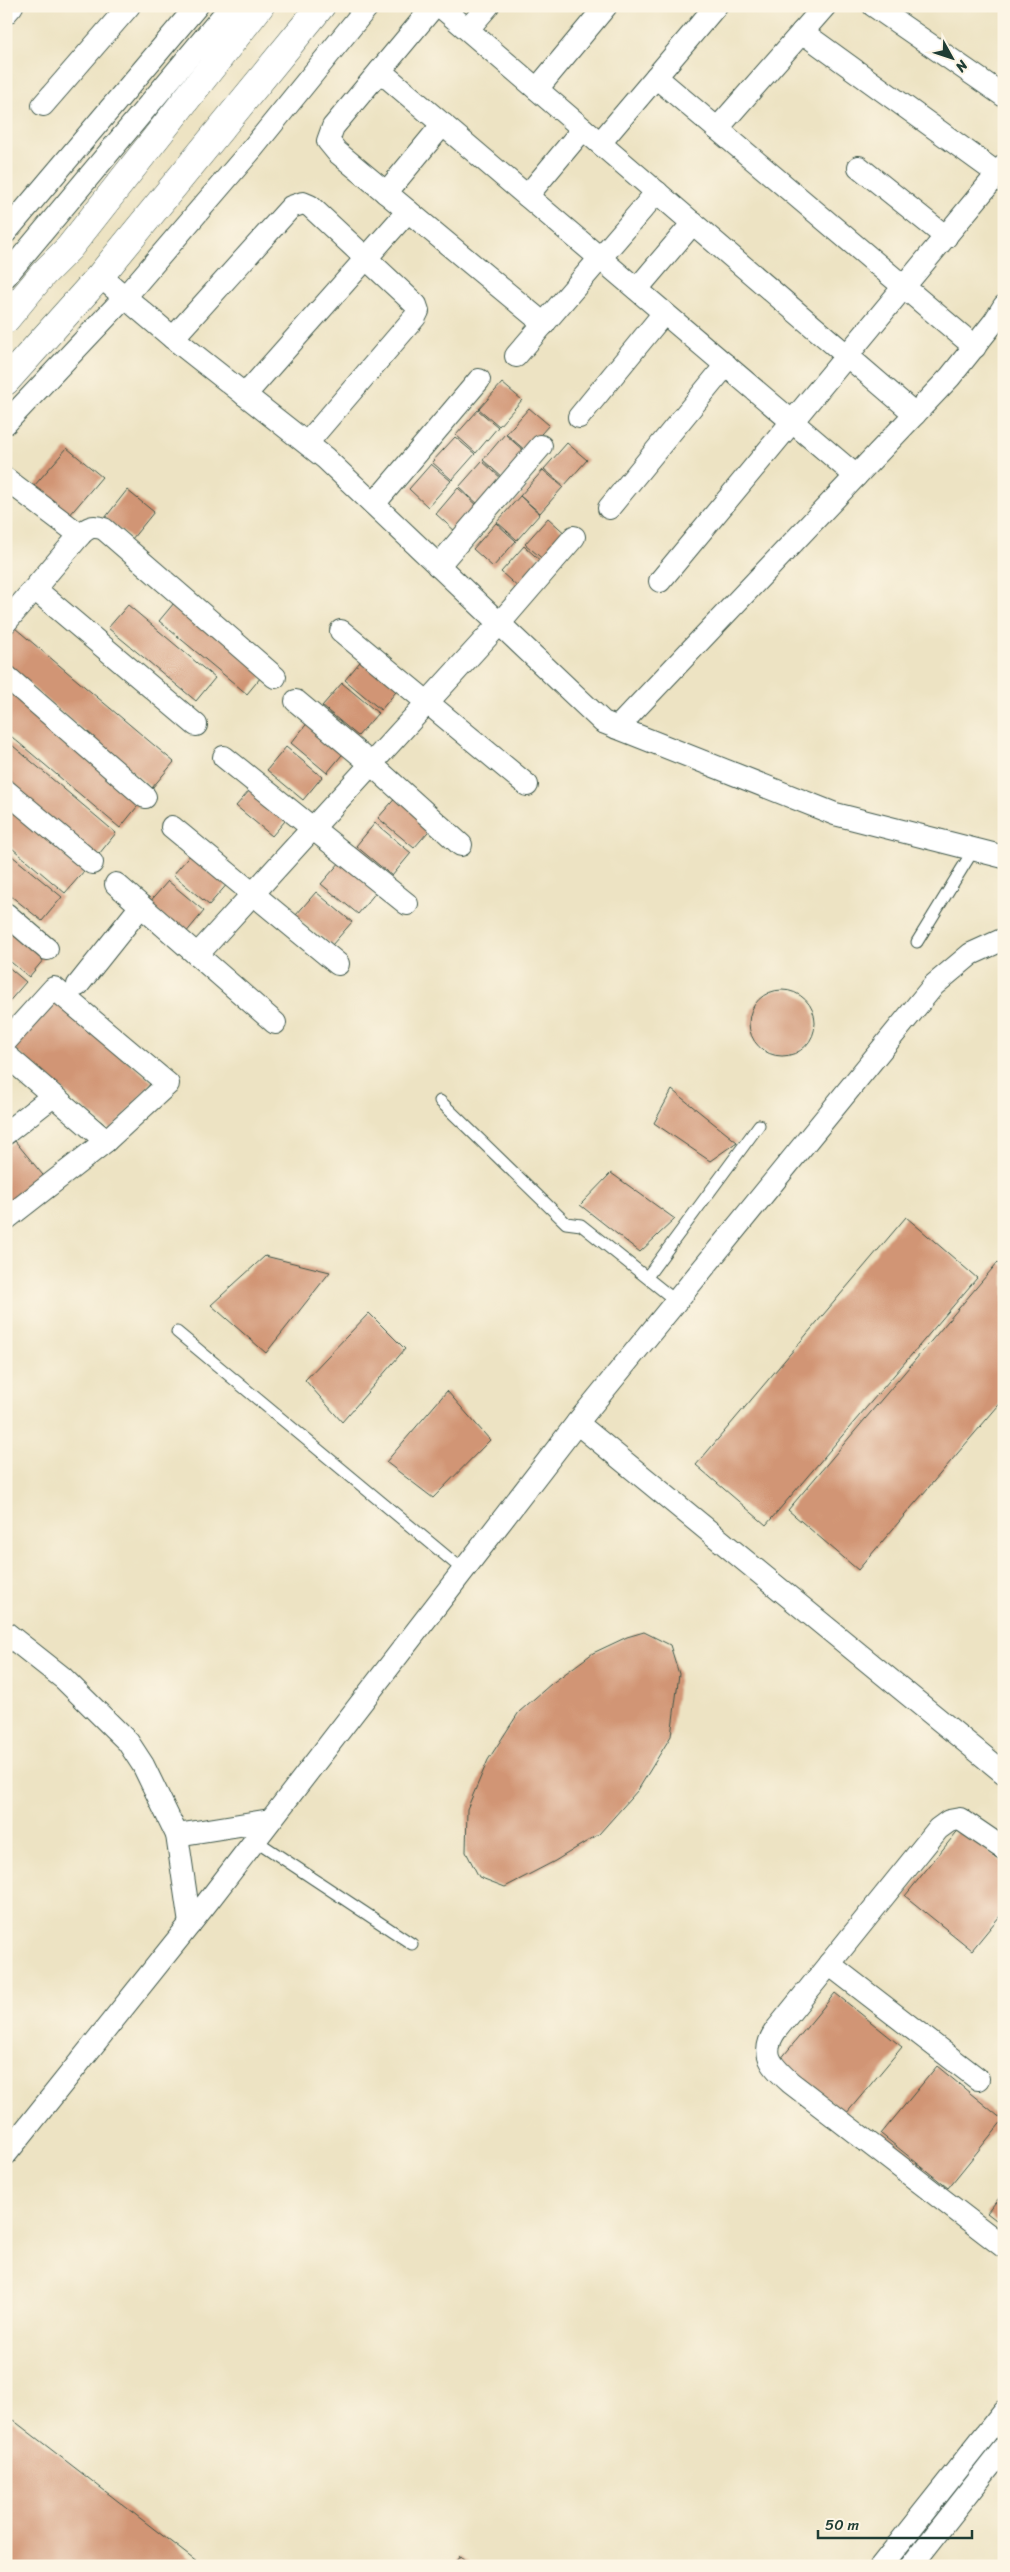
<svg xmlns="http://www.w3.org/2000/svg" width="1010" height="2572" font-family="Sriracha,sans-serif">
<rect width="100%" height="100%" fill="#fcf5e5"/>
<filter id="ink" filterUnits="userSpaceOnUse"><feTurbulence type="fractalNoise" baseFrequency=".02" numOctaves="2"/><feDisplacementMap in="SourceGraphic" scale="10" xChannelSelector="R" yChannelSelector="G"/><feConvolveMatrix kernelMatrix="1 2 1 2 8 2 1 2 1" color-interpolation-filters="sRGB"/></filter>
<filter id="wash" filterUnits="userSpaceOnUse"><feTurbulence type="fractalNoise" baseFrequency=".0096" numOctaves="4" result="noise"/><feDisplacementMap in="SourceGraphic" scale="20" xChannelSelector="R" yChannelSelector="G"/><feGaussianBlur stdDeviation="1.12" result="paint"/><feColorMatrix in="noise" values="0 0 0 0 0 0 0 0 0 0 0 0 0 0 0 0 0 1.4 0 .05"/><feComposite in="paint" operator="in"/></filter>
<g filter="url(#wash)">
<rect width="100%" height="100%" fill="#ede3c3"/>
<g id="blocks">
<g fill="#d19575">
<path d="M502,383l20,17 -23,26 -20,-17z"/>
<path d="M529,408l20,17 -23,26 -20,-17z"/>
<path d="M478,410l20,17 -22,26 -20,-18z"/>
<path d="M505,434l20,18 -22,26 -20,-18z"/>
<path d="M455,437l20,17 -23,26 -20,-18z"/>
<path d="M567,443l20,17 -23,26 -20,-17z"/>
<path d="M67,448l35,29 -33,39 -35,-30z"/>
<path d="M482,461l20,18 -23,26 -20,-18z"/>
<path d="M431,464l20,17 -23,26 -19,-18z"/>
<path d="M543,470l20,17 -23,26 -20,-17z"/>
<path d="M458,488l20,18 -22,26 -20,-18z"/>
<path d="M127,490l27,22 -22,27 -27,-21z"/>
<path d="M520,496l20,18 -23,26 -20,-18z"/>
<path d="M548,518l20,18 -23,25 -20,-17z"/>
<path d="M496,523l20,18 -23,26 -20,-18z"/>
<path d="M524,546l20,18 -23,26 -20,-18z"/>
<path d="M179,597l87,74 -19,23 -88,-73z"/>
<path d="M128,605l87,73 -19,23 -88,-73z"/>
<path d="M15,628l159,134 -22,26 -146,-123v-26z"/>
<path d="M364,657l36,30 -19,23 -36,-30z"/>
<path d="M342,683l36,30 -20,23 -36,-30z"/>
<path d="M6,688l135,114 -21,26 -114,-96z"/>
<path d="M310,720l36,30 -19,23 -36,-30z"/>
<path d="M6,740l110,93 -21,26 -89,-75z"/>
<path d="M286,747l36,30 -19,23 -36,-30z"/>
<path d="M256,783l36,30 -20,23 -36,-30z"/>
<path d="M398,795l36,30 -20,23 -36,-30z"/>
<path d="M6,802l79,68 -20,23 -59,-50z"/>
<path d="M375,823l36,30 -19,23 -36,-30z"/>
<path d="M6,851l56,46 -20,24 -36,-29z"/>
<path d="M193,852l36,30 -20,23 -36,-30z"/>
<path d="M341,861l36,30 -19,23 -37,-30z"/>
<path d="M168,881l36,30 -19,23 -37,-30z"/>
<path d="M316,892l36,30 -20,23 -36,-30z"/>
<path d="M6,917l43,36 -20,24 -23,-19z"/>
<path d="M6,965l20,17 -20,23z"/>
<circle cx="782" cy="1023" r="33"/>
<path d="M54,999l98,83 -41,48 -98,-82z"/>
<path d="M672,1090l65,52 -27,19 -56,-38z"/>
<path d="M15,1141l32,39 -41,32v-64z"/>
<path d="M611,1173l64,46 -35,33 -60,-47z"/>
<path d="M906,1217l71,61 -211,247 -70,-60z"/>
<path d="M265,1256l65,16 -64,81 -55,-48z"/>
<path d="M998,1262l6,5v132l-146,171 -70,-60z"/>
<path d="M369,1313l36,36 -63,73 -37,-42z"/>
<path d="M447,1391l43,49 -57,58 -47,-36z"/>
<path d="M644,1632l26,13 9,29 -8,62 -33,54 -39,44 -44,27 -50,26 -26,-10 -13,-25 1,-43 21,-49 31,-48 32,-28 42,-31 34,-16z"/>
<path d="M960,1828l44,36v47l-32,39 -67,-54z"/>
<path d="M835,1993l67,54 -56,67 -66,-54z"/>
<path d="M937,2066l66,54 -55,68 -67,-54z"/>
<path d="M1004,2192v34l-17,-13z"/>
<path d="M13,2420l189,146h-196v-138z"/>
<path d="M460,2556l12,10h-20z"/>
</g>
</g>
</g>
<g filter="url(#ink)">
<use href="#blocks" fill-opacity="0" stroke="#3e5649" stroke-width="1"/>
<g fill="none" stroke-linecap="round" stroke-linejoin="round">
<g stroke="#3e5649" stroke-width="13">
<g id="service">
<path d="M917,942l57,-93"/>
<path d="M440,1101l126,122 15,2 95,76"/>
<path d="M647,1277l112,-152"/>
<path d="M177,1332l286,238"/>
<path d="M255,1840l157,104"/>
</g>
</g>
<g stroke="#3e5649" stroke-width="24">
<g id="minor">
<path d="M434,6l-101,121 -5,14 9,11 207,172"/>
<path d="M440,6l475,408"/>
<path d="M874,6l130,90"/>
<path d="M6,13l6,-7"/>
<path d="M468,29l20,-23"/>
<path d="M802,32l196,142"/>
<path d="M380,71l476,405"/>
<path d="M656,77l319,270"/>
<path d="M537,89l69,-83"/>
<path d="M43,105l86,-99"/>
<path d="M717,129l108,-123"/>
<path d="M600,143l116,-137"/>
<path d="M859,167l87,70"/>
<path d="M386,193l57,-69"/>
<path d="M527,196l56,-67"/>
<path d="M6,232l191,-226"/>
<path d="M6,276l225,-270"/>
<path d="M100,276l73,62 152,120 278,264 232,92 169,43"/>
<path d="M637,289l56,-66"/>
<path d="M173,338l118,-131 12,-4 7,3 106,99 2,6 -3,6 -108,126"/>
<path d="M516,356l141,-164"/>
<path d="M245,395l163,-184"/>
<path d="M579,417l85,-104"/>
<path d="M6,423l119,-126 127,-148 116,-143"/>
<path d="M6,479l74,56"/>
<path d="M374,504l105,-124"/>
<path d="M609,508l117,-143"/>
<path d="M438,566l103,-120"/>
<path d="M660,581l344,-415"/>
<path d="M36,590l160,135"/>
<path d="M6,622l74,-87c8,-8 13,-10 24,-6l171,148"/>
<path d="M341,631l186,154"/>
<path d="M6,676l139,121"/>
<path d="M296,701l74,62 91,82"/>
<path d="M617,728l333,-351 44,-55 10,-16"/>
<path d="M224,757l183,147"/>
<path d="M6,791l86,72"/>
<path d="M172,827l166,137"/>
<path d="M116,884l159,139"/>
<path d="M6,914l41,35"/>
<path d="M197,955l302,-331 75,-87"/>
<path d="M78,985l63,-79"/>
<path d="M6,1041l48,-53 114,96 -62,57 -100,-86"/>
<path d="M6,1133l47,-37"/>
<path d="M6,1219l100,-78"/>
<path d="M577,1423l427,350"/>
<path d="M6,1633l57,45 65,64 15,23 34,70 13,89"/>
<path d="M177,1835l93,-15"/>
<path d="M1004,1849l-44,-30 -11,2 -11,8 -162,201c-17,24 -4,36 15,53l213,164"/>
<path d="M829,1964l149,115"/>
<path d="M6,2154l200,-250 371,-481 357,-438 37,-31 33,-15"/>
<path d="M881,2566l123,-155"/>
<path d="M911,2566l93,-118"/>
</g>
</g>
<g stroke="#3e5649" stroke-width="29">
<g id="tertiary">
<path d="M6,319l37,-45 26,-26 191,-242"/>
<path d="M6,381l94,-105 221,-270"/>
</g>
</g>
<use href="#service" stroke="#fff" stroke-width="11"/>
<use href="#minor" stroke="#fff" stroke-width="22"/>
<use href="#tertiary" stroke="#fff" stroke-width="28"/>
</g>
</g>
<rect width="1010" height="2572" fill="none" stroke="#fcf5e5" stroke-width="25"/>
<g transform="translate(952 58) rotate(130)" stroke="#fcf5e5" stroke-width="4" paint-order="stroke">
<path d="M0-4L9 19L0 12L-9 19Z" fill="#1f3d34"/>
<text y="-8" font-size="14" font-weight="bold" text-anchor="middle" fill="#1f3d34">N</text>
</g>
<path d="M818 2530v8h154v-8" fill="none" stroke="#1f3d34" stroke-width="2.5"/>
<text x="825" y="2530" font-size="15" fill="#1f3d34" stroke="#fcf5e5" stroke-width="4" paint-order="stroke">50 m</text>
</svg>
